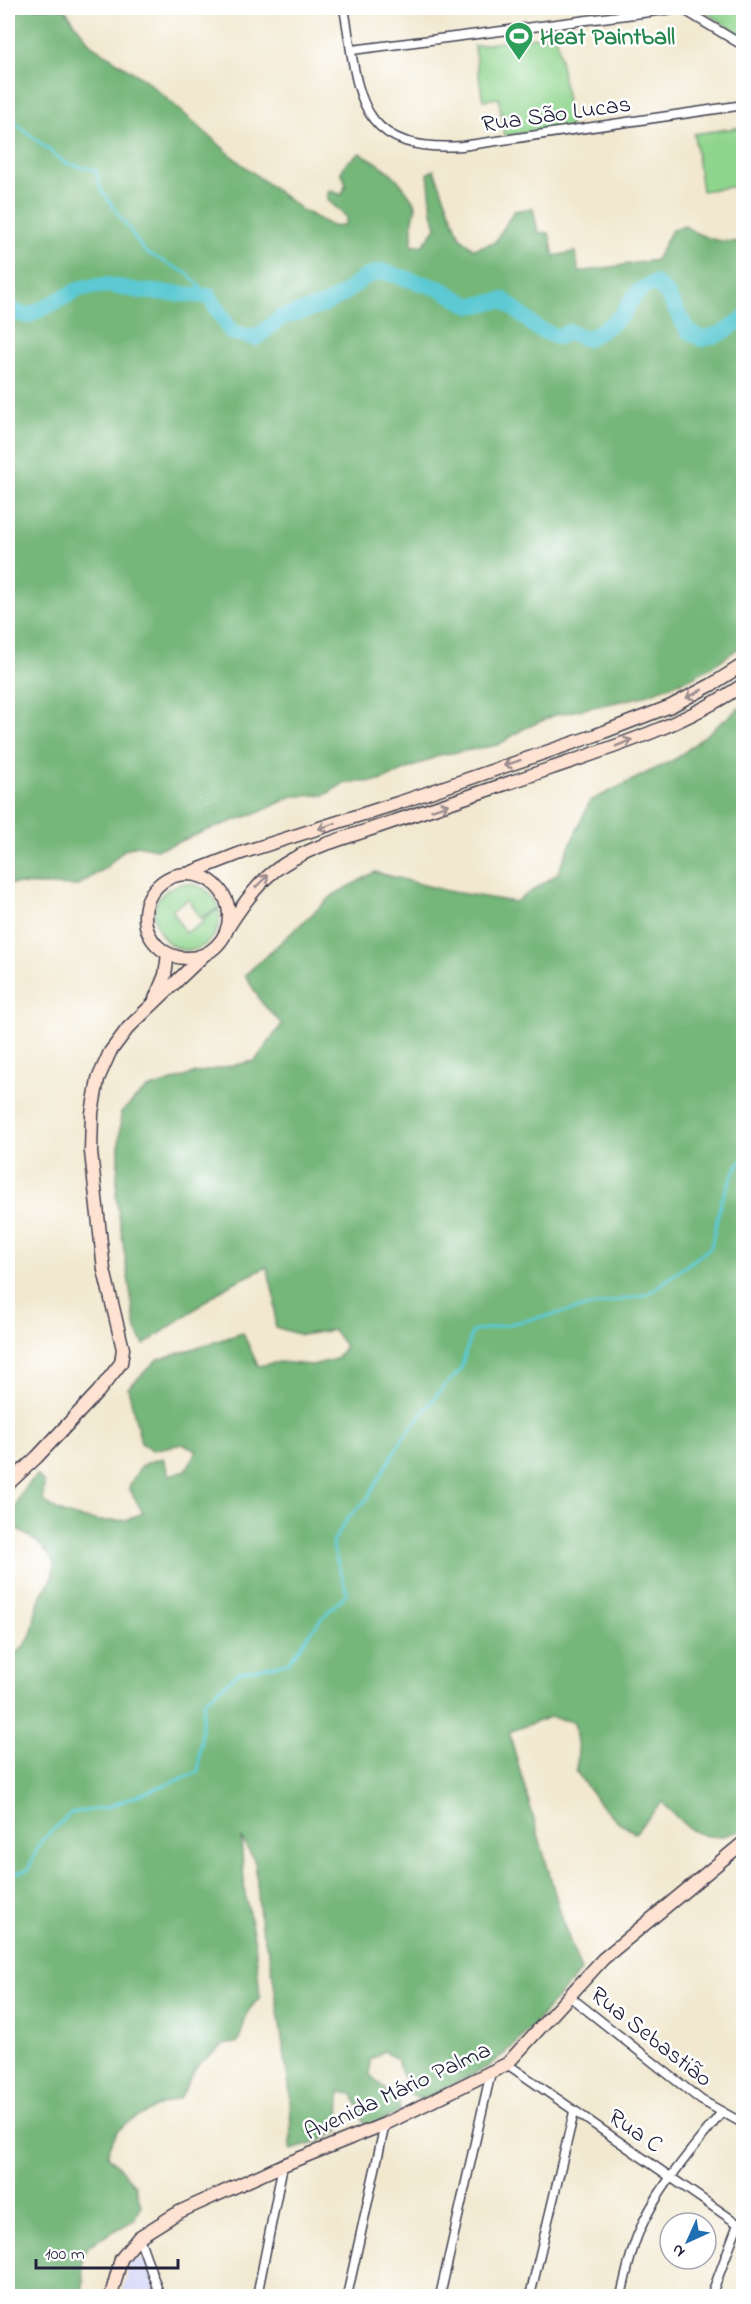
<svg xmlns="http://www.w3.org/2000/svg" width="751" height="2304" font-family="'Indie Flower',sans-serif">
<rect width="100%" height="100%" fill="#fff"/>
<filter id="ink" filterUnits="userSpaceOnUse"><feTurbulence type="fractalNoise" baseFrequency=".0167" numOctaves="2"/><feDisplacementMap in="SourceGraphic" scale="12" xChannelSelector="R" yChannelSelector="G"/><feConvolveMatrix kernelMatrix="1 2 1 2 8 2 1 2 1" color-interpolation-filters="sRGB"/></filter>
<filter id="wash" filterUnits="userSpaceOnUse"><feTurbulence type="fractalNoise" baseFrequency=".008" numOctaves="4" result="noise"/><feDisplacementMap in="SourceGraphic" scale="24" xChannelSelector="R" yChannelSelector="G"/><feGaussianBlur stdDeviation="1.35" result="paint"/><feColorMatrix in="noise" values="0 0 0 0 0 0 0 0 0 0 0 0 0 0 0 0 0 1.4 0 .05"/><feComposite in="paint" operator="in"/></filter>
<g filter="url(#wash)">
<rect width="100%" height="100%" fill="#f1e8cf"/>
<path fill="#d6d8f8" d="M131,2259l15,2 12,35h-36z"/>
<g fill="#90d58e" stroke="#597c64" stroke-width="1.5">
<path d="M699,8h44v28z"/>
<path d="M556,34l15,93 -67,9 -5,-38 -16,2 -9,-54z"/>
<path d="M743,127v58l-41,6 -8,-57z"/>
<path d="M181,884c18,-2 32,7 38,24l-19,10 -11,-19 -17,10 13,24 18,-10 -2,-3 18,-11c2,12 0,22 -9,31 -37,38 -87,-40 -29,-56z"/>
</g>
<g fill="#74b679" stroke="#4b6c5a" stroke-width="1.5">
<path d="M8,8h56l27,37 56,36 92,81 63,48 28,15 6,2 9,-3 1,-7 -19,-18 2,-9 13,5 4,-12 -5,-11 5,-9 14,-10c29,15 39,25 56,52l-4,20v21l11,-1 13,-17 -4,-17 -4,-38 6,-3 26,67 14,12 21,-7 19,-31 19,-3 5,24 11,1 5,23 21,-4 4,20 77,-12 16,-30 13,-4c17,12 38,18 58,15v404l-32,22 -20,11 -51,19 -85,18 -32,14 -25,16 -58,10 -60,26 -36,2 -19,12 -32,1 -33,16 -47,16 -45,18 -12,3 -19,-4 -13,5 -19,18 -28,18 -65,-2 -4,-3z"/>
<path d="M743,705v1126c-8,0 -14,4 -22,5 -28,4 -42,-17 -59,-34l-27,31c-31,-19 -39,-33 -59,-62l2,-21 -4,-28 -24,-5 -41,15 55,193 17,46 -64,72 -29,24 -66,33 -12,-5 -13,-35 -13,-9 -14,9v15l29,27 1,10 -34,16 -13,-34 -13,-2 -1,39 -21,11 -27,8 -1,-57 -20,-136 -9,-30 -6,-65 -14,-24 4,56 10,48 5,55 -12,14 -10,32 -13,1 -27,21 -19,33 -21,8 -33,18 -7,7 -9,16 -1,8 27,30 6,20 -7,15 -45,25 -7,14 2,21 -3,16h-73v-637c33,-23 20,-29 32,-61 2,-7 9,-13 12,-20 1,-5 2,-10 2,-15 -9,-17 -24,-27 -41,-36 1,-24 6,-34 24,-52l7,7 -1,18c18,19 57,23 82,20 6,-1 12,-5 18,-7l-14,-25c9,-21 12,-25 34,-30l6,17 17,-5 11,-20 -14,-6 -31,6 -11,-7 -13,-55 29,-28 86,-27 15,33 22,-4 32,3 24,-6 9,-13 -12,-16 -32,5 -26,-8v-27l-8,-33 -38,18 -85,60 -8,-15 -20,-134 5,-84 24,-22 51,-17 59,-12 27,-37 -20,-21 -17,-28 88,-80 42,-23 72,19 68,11 42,-28 33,-73 87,-43z"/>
</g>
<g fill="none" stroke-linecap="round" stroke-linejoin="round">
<g stroke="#5cc9d3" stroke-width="3">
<path d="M8,114l11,12 46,37 30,7 7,21 43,61 43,22 21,22"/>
<path d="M8,1875l20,-5 12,-28 31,-29 34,-5 93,-36 6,-71 36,-29 48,-9 32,-43 27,-27 -15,-49 15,-25 20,-20 36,-61 40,-51 17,-16 12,-39 176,-38 63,-47 10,-46 17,-37 6,-4"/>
</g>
<path stroke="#5cc9d3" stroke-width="16" d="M8,310l20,6 54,-28 26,-3 32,6 69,5 22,36 25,6 24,-20 41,-12 21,-11 23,-18 16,-6 60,18 29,17 34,-6 34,29 20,8 11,-5 18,7c11,-7 27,-15 35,-25 12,-15 14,-26 34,-31l11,11 21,37 14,8 20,-6 22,-15"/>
</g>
</g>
<g filter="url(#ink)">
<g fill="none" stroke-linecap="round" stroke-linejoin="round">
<g stroke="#414051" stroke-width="11">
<g id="street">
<path d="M344,8c15,84 10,145 118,138l282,-41"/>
<path d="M681,8l63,38"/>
<path d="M352,50l329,-42"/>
<path d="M569,1996l132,104 43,24"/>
<path d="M507,2064l237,164"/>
<path d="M139,2237l21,59"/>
<path d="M257,2296l26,-131"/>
<path d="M347,2296l38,-172"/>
<path d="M440,2296l51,-224"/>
<path d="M530,2296l44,-184"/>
<path d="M621,2296c5,-21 9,-42 17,-62 19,-46 54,-84 84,-122"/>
<path d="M711,2296l27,-72"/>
</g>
</g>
<g stroke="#414051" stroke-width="15">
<g id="secondary">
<circle cx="187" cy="916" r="42"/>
<path d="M187,874l54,-21 160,-51 195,-67 75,-29 40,-21 33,-21"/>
<path d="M227,929c30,-47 46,-65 99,-85 75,-25 151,-50 226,-76 65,-22 134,-44 192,-84"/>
<path d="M155,999l10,-24 3,-21"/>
<path d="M8,1484l29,-27 61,-65 23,-29 2,-14 -19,-79 -13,-118 1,-39 6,-34 12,-27 18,-24 76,-73"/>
<path d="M111,2296l10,-37 18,-22 40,-25 104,-47 102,-41 122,-60 96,-105 141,-117"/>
</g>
</g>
<use href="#street" stroke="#fff" stroke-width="8"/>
<use href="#secondary" stroke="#fee3d2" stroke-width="12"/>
</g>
<defs><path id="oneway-shaft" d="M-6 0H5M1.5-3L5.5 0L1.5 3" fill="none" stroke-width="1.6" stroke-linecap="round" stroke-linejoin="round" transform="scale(1.5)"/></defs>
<g stroke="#9b8c8e">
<use href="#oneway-shaft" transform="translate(694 694) rotate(152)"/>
<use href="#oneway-shaft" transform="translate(624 743) rotate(-22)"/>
<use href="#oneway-shaft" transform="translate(512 763) rotate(161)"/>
<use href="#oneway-shaft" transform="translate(440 807) rotate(-19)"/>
<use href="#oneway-shaft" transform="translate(327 826) rotate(161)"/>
<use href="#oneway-shaft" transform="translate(262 881) rotate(-44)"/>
</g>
</g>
<defs>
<g id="stadium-pin" transform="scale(1.5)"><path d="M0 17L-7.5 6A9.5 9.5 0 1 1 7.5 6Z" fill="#2e9e5b" stroke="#fff"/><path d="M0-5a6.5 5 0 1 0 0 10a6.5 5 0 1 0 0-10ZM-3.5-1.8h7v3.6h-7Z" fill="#fff"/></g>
</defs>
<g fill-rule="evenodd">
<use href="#stadium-pin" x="519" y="36"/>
</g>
<g text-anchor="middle" stroke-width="5" stroke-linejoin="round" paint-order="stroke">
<g font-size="24" font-weight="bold" fill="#27864d" stroke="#fff" text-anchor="start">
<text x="540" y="44">Heat Paintball</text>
</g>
<g font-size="24" fill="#22223b" stroke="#fff">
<text transform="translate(556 113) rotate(-8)" y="8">Rua São Lucas</text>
<text transform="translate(652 2036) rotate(38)" y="8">Rua Sebastião</text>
<text transform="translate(397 2090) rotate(-25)" y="8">Avenida Mário Palma</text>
<text transform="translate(636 2130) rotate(34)" y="8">Rua C</text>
</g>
</g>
<rect width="751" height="2304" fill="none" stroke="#fff" stroke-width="30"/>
<g transform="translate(688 2241) rotate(225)"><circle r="28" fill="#ffffff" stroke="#a7a7b1" stroke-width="1.5"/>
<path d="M0-4.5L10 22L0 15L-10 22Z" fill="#1f6fb2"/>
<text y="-9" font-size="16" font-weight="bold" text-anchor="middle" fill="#22223b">N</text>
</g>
<path d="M36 2259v9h142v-9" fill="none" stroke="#22223b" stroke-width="3"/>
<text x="45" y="2259" font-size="18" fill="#22223b" stroke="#ffffff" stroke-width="4.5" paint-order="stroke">100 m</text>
</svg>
